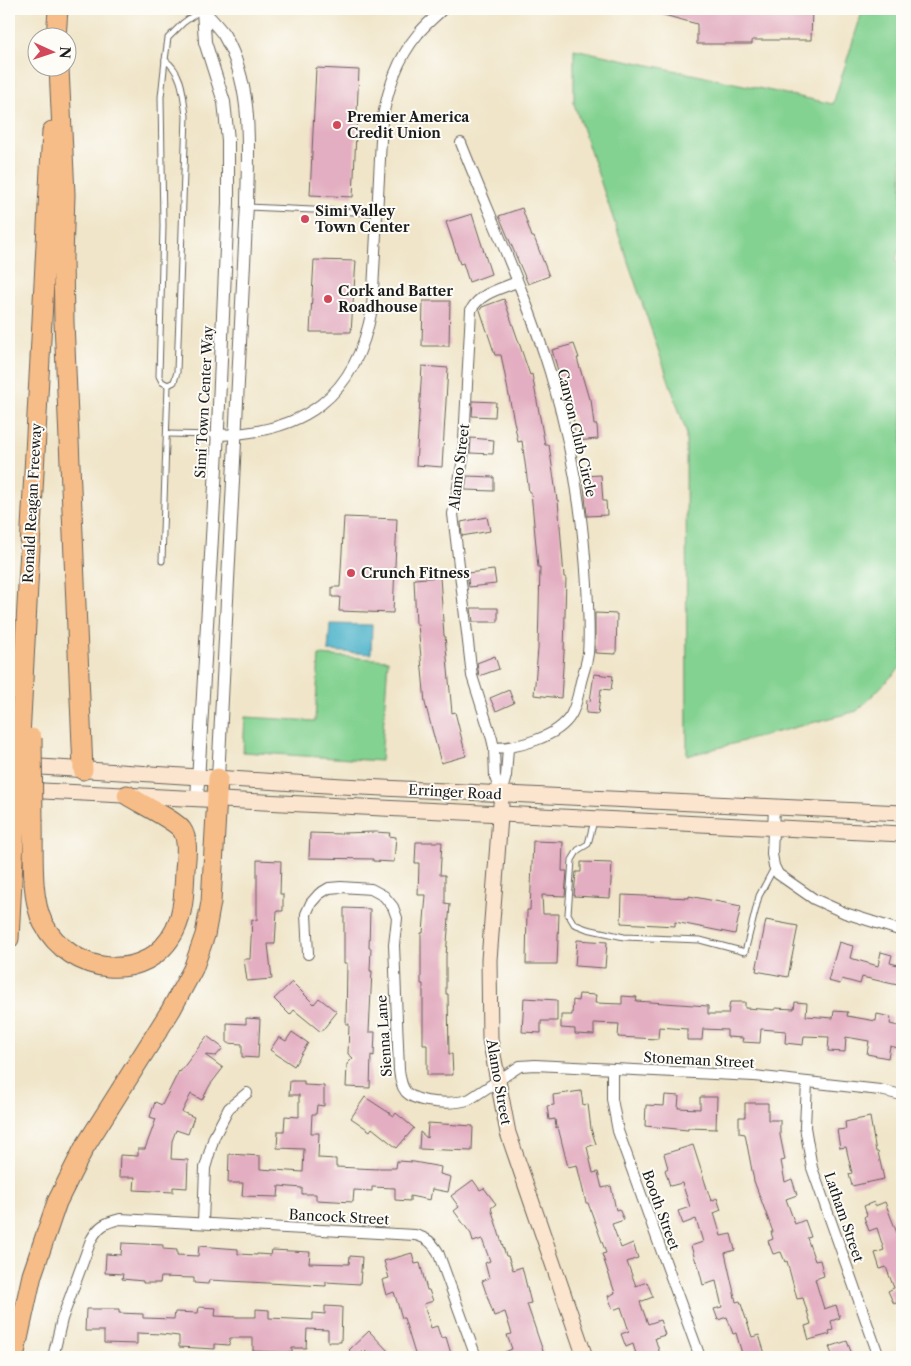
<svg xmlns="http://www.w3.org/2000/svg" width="911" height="1366" font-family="'Libre Caslon Text',serif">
<rect width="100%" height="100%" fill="#fdfcf7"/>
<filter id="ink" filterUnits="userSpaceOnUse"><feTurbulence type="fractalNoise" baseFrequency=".02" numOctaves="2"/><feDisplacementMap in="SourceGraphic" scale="10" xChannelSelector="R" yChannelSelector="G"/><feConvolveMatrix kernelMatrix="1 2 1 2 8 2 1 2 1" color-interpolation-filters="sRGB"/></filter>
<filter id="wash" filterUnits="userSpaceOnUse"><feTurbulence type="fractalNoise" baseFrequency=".0096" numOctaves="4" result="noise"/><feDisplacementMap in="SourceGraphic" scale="20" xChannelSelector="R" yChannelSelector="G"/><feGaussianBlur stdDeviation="1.12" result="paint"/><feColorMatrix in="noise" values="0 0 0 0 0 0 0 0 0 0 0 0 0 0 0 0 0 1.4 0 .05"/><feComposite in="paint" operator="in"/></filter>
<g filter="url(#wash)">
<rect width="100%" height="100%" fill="#f0e5c9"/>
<g fill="#83d291" stroke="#507756">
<path d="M863,9h39v229l-6,22 6,3v403l-45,45 -170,45 -1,-325 -112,-327v-55l259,55z"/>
<path d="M319,655l69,5 -7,101 -138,-9 2,-35 70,4z"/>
</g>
<path fill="#4bb2ca" stroke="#346773" d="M330,624l42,1 -1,29 -43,-3z"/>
<g id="blocks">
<g fill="#e3aec1">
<path d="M654,9h158l-1,31h-59v4h-55v-20l-44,-12z"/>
<path d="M316,68l43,2 -6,127 -43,-2z"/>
<path d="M522,208l10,29h2l15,39 -21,8 -29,-68z"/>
<path d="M472,214l19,60 -22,8 -6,-19 -3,1 -14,-42z"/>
<path d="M314,260l42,1 -5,71h-41z"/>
<path d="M504,299l26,76 2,-1 13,71h4l8,55h1l6,77h2l-2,75 -3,46 -27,-3 4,-46 2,-82h-2l-7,-75h-2l-7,-51 -4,1 -17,-87h-6l-15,-45 2,-3z"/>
<path d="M423,301h27l-1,45h-27z"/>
<path d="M574,344l5,14h-2l12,41h2l3,26h3l1,14 -22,2 -3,-26 -4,1 -3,-18 -14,-48z"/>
<path d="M422,366l26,2 -6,99 -26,-2z"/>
<path d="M473,401l23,1 -1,15 -23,-1z"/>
<path d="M471,438l23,2 -1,14 -23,-1z"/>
<path d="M601,475l2,26h3l1,14 -20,1 -4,-40z"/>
<path d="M467,476l27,1v14l-29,-1z"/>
<path d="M344,517l53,2 -4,94 -54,-2 1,-14h-8v-10h8z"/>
<path d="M487,517l3,14 -28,5 -1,-14z"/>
<path d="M494,570l2,14 -27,3 -2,-14z"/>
<path d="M440,577l4,59h1l7,77 3,-1 11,44 -25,7 -16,-60 -7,-79h-2l-2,-45z"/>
<path d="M471,608h27v14h-25z"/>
<path d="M595,613l22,1 -1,40 -21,-1z"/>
<path d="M495,656l4,13 -20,7 -2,-13z"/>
<path d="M594,674l19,2 -2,14 -10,-1 -3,25 -12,-1 1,-13 3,1z"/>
<path d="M509,690l5,13 -18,8 -6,-13z"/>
<path d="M375,832l15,1 -1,3 7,1 -2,25 -21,-1v-2l-64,-1 1,-25 31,1v-1z"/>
<path d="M533,841l30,1 -1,29h5l-2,25 -23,-1 1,19h16l-2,50h-31l1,-54h3z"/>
<path d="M416,842h26l-2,33h5v28l5,1 -4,52v38h2l1,60h3l1,21h-26v-30h-4v-61h-2v-51h2l3,-38h-8l1,-32h-4z"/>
<path d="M257,860l24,1 -1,33h3v17h-6l-2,33h-7l4,35 -25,2 -3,-22h6l2,-40 5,1z"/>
<path d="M581,862l31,1 -2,35 -36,-2 2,-24h5z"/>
<path d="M622,895l67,3v-2l52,10 -6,28 -60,-12v4l-54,-3z"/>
<path d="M344,908l26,1 -1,39h2l-1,23h2l-3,61h6l-1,24 -3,-1 -1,33 -24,-1 1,-23 6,-6 -5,-4 1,-30h-3l1,-61h-3z"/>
<path d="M766,920l32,6 -10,51 -32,-6z"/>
<path d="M577,940l30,2 -2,26 -30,-2z"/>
<path d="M839,942l14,4 -3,12 28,8 3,-14 11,3 -2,8 12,3v20l-40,-9 -2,7 -18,-5 -2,5 -12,-3z"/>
<path d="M292,982l22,22 5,-6 18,14 -16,20 -27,-22 -4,5 -16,-16z"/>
<path d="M579,994l17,1 -1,8 27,1v-8l15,1 -1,4 72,5v8h20l2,-12h15v6l30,2v-2l19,1 1,-7 12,1 -1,13 27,2 1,-7 14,1 -1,4 29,5 1,-7 14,3 -1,7 12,3v22l-12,-3 -2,12 -21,-4 2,-13 -23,-4 -1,15 -17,-1 1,-14 -25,-1 -1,9 -18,-2 1,-12 -25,-2 -1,14 -18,-1 1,-4 -16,-1v-7l-24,-1 -1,11h-15v-11l-28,-2 -1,12 -40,-2 1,-13 -25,-1v12l-19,-1v-5l-14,-1v-13h11l1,-15 5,1z"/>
<path d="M524,998l33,2v21h-16v12l-19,-1z"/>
<path d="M246,1018l14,1 -2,39 -16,-1v-13l-15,-1v-20l19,1z"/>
<path d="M292,1032l16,11 -14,23 -24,-16 9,-13 7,4z"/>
<path d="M207,1036l16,12 -7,8 -11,-1 18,13 -13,17 -8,15 -11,-6 -9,18 12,5 -6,17 -12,-4 -4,11 -1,18 17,1 -1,28 -14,-1v5l-39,-2 1,-13h-16l1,-22 18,1v-7h7l11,-30 -6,-2 5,-15 7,3 17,-34 1,1z"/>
<path d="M290,1081h14v4l20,1v20l-7,-1 -1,9h-4l-1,19h8l-1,25 18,1v8l42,2v-1h18l1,-7 17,1 27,5 -1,7 11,3 -3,15 -16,-3 -2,11 -20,-4v5l-15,-1v-12l-23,-1v4l-18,-1 -1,12 -37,-2v-6h-14v-6l-23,-2 -1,11 -36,-1 1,-13h-15l1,-29 31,2v13l43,3 1,-23 -27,-1 1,-17h6l1,-15 14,1v-22h-10z"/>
<path d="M581,1091l2,14 5,-1 3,25 5,15 -9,3 6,26 5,-1 4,16 9,-2 5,24 3,-1 5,11 -12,4 9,24 12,-5 5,15 -11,4 9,24 11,-4 6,15 -13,5 8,22 12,-4 5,15 -10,3 5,16 -10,3h-13l-4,-13 -7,3 -5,-13 8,-3 -8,-24 -8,3 -5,-14 7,-3 -13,-39 4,-1 -18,-50h-2l-9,-38 -9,2 -10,-40 -2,1 -1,-9 -6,1 -2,-14 7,-1 -1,-10z"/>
<path d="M665,1095l14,1 -1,12 22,1v-12h17l-1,32 -28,-1v2l-43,-4 1,-21 18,1z"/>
<path d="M365,1097l29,19 2,-3 18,15 -17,20 -25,-20 -2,3 -19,-13z"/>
<path d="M745,1103h23v17h12v15l5,25 -4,1 4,21 7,-3 5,16 -11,4 9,25 10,-4 6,17 -4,1 8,23 5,-1 4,16 -9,3 9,30 12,-4 4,13 -9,3 2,9 -4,1 1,3 -21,6 -4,-14 6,-2 -8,-26 -6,1 -10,-38 -2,1 -4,-10 -8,2 -5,-13 5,-2 -2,-7h2l-19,-51 -9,-47 -6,-1v-16h6z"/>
<path d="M870,1117l6,35h2l6,27 -32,7 -3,-12 3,-1 -6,-26 -6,1 -3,-18 9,-1 -1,-7z"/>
<path d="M428,1123l45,3 -1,25 -53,-2 1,-17 7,6z"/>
<path d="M693,1145l18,56 6,-3 4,12 -7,3 7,23 10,-2 4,16 -10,3 11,49 4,-1 12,36 7,-2 7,22h-23l-7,-24 -3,1 -6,-17 -9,3 -4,-11 8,-2 -6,-26 -13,4 -6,-24 -1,1 -5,-16 12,-4 -7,-23 -13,5 -5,-13 12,-4 -8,-24 -12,3 -5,-16 3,-2 -4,-14z"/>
<path d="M473,1180l7,10 4,-2 12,16 -5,4 15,48h2l5,14 9,-3 9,36 -4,1 18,53h-51l18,-8 -5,-14 5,-1 -7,-22 -11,4 -12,-35 7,-3 -4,-15 5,-2 -8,-22 -9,3 -2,-8 -17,-23 5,-4 -8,-11z"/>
<path d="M874,1202l1,4 10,-4 12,31 5,-2v75l-2,-5 -6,3 -6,-13 6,-3 -8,-21 -6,2 -5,-16 9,-3 -7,-22 -8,3 -5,-14 3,-2 -3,-9z"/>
<path d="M122,1243l41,2v4l14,1v5l21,1 1,-10 39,3v5l19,1v-1l14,1 1,-5 38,2 -1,11 40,1 1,-8 12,1 -2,27 -34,-2v4l-117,-6 -1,4 -14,-1v-5l-33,-1 -1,6h-17v-2l-21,-2 1,-5 -18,-1 1,-19 15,1z"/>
<path d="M412,1253l3,11 5,-1 7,27h2l4,11 -9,3 7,24 6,-2 4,12 5,-1 6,20h-36l-12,-39h-2l-8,-26 -8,3 -4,-15 7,-2 -5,-17z"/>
<path d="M325,1306l17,1 -1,35h-13v-12l-21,-1 -1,19h-14v5l-39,-2v-13h-23l-1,7 -14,-1v5l-36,-2v-11l-18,-2 -24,-1v11l-33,-1v-12h-19l1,-22h33v4l24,1v4l31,1 1,-7 23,1 1,-6 17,1 -1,8 22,1h19v-8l13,1v8l44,2v-7l12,1z"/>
<path d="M369,1331l20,21 -6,5h-12l-7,-7 -8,7 -7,-7z"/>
<path d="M847,1341l6,16h-20l-4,-10z"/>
</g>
</g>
</g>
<g filter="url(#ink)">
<use href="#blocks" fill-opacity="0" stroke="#666259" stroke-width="1"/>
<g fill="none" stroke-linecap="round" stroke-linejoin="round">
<g stroke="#666259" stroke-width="7">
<g id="service">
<path d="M165,60c18,13 18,35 21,56l-9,256 -3,10 -6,3"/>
<path d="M248,207l129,6"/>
<path d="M168,385l-6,-3 -3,-6 4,-150 -2,-129 4,-37 3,-22 15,-15 18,-13"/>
<path d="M167,434l50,1"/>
<path d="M162,561l6,-176"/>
<path d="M594,821l-6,23 -10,6 -6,10 -4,54 6,10 13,5 37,8 76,3 45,12 14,-56 15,-28"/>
</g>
</g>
<g stroke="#666259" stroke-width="12">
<g id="minor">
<path d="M461,143c30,76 65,151 89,229 21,69 33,141 37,213 1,22 3,46 1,68 -1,11 -6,22 -8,33 -2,10 -4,20 -9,29 -13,22 -53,33 -77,33"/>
<path d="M217,435c87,-2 139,-38 155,-126l10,-188c6,-32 15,-62 36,-87 7,-9 17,-17 25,-25"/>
<path d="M501,794l-6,-17 -1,-29 -2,-9 -20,-63 -19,-162 10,-55 8,-149c9,-17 29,-21 46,-28"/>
<path d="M501,794l5,-18 2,-28"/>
<path d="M774,807l-2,47 2,12 4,8 36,25 31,14 57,18"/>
<path d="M308,954l-2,-40 5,-11 8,-9 10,-6 12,-1 30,2 13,7 9,11 4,11 -3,27 5,125c1,8 2,16 7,22 12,12 49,13 64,7l50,-33 15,-1 219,11 126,14 22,5"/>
<path d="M612,1069v30l6,32 82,226"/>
<path d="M807,1082l-2,45 7,41 67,189"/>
<path d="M203,1223l2,-55 9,-31 15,-29 18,-15"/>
<path d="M53,1357l9,-38 29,-79c8,-14 13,-17 29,-21l295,16c12,3 17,7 23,17l38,105"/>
</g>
</g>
<g stroke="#666259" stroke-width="14">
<g id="tertiary">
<path d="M202,9c7,9 16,17 22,26 30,53 24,111 23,169l-29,574"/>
<path d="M197,799l20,-349 11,-247v-63l-4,-38 -19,-60 -2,-32"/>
</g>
</g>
<g stroke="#666259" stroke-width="17">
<g id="secondary">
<path d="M9,765l333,21 560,27"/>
<path d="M23,790l879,44"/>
<path d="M501,804l-12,156 1,79 18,94 77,224"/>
</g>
</g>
<g stroke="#666259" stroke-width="21">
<g id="motorway">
<path d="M56,38l2,-29"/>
<path d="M59,68l6,126 -2,64 1,64 19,448"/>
<path d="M20,737l32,-606"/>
<path d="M33,822c1,30 -3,75 10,101 27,52 104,63 132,7 9,-19 9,-39 10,-60 1,-12 4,-30 -3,-40 -7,-10 -43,-27 -55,-35"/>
<path d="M9,939l6,-117"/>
<path d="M14,1357l18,-82 25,-73 27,-54 87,-138 22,-41 12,-34 6,-33 7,-124"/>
</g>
</g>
<use href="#service" stroke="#fff" stroke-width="5"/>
<use href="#minor" stroke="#fff" stroke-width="10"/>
<use href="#tertiary" stroke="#fff" stroke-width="12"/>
<use href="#secondary" stroke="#fce5cf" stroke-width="15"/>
<use href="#motorway" stroke="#f7bd88" stroke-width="19"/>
<g stroke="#666259" stroke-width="21" stroke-linecap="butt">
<g id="motorway-bridge">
<path d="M32,738l1,84"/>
<path d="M15,822l5,-85"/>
</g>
</g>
<use href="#motorway-bridge" stroke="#f7bd88" stroke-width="19"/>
</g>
</g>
<g fill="#d1495b" stroke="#fdfcf7" stroke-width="2">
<circle cx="337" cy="125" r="5"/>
<circle cx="305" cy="219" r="5"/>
<circle cx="328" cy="299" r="5"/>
<circle cx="351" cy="573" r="5"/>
</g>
<g text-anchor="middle" stroke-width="4" stroke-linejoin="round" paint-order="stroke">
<g font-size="14" font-weight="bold" fill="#1c1c1c" stroke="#fdfcf7" text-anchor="start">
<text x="347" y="122">Premier America<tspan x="347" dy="16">Credit Union</tspan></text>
<text x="315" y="216">Simi Valley<tspan x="315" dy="16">Town Center</tspan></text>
<text x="338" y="296">Cork and Batter<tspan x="338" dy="16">Roadhouse</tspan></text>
<text x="361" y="578">Crunch Fitness</text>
</g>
<g font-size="14" fill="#1c1c1c" stroke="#fdfcf7">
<text transform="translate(204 402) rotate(-87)" y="5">Simi Town Center Way</text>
<text transform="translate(577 433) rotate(77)" y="5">Canyon Club Circle</text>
<text transform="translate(459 467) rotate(-83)" y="5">Alamo Street</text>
<text transform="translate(32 503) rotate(-87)" y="5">Ronald Reagan Freeway</text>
<text transform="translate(455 792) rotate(3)" y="5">Erringer Road</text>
<text transform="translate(384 1036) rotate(-94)" y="5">Sienna Lane</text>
<text transform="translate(699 1060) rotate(3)" y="5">Stoneman Street</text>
<text transform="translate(499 1082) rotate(80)" y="5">Alamo Street</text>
<text transform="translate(661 1210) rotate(70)" y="5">Booth Street</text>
<text transform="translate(339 1217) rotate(3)" y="5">Bancock Street</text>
<text transform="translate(844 1217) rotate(71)" y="5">Latham Street</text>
</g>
</g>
<rect width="911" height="1366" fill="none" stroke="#fdfcf7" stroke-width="30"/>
<g transform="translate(52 52) rotate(93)"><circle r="24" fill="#fdfcf7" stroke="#a3a29f"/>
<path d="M0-4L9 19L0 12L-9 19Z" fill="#d1495b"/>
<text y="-8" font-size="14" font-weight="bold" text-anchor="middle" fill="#1c1c1c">N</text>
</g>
</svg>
